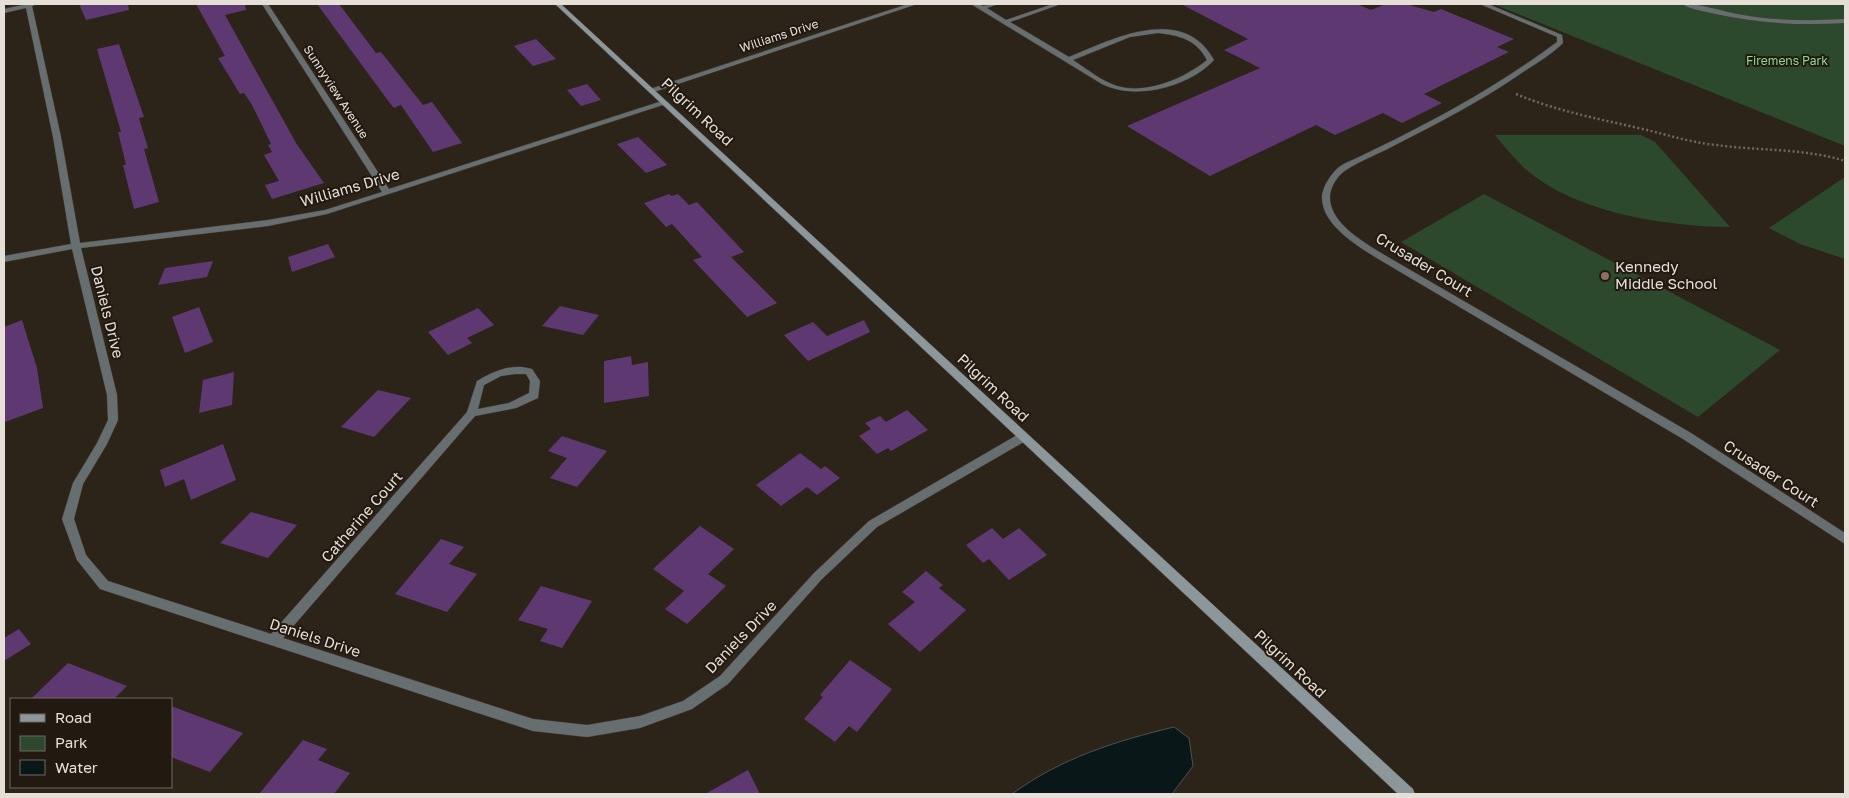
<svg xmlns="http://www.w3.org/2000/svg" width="1849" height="798" font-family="'Golos Text',sans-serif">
<rect width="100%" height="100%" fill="#2c2319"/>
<g fill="#2c492d">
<path d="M1493,4h352v142z"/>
<path d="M1495,135h146l14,7 75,85c-66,-1 -156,-14 -207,-60 -10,-10 -19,-21 -28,-32z"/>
<path d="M1845,177v82l-45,-15 -31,-16z"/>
<path d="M1484,194l296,156 -82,67 -297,-175z"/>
</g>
<path fill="#091719" stroke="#4b5352" d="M1174,727l15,11 4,28 -21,28h-160c49,-36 104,-53 162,-67z"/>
<g fill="#5e3971">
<path d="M79,4h49l1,6 -43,10z"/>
<path d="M196,4h49l1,6 -21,5 71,128 28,40 -52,16 -7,-14 14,-4 -15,-26 8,-3 -4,-7 3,-1 -19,-39 -8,-12 -4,1 -22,-36 7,-2z"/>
<path d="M317,4h22l37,49 5,-1 42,53 9,-3 30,41 -29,9 -32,-47 -7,3 -5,-6z"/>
<path d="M1181,4h176l14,6 15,-6h20l28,8 7,-3 73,30 -17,8 12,5 -85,42 18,9 -40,20 -19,-10 -48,22 -19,-10 -106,51 -83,-50 133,-58 -36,-18 24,-11z"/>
<path d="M536,39l20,20 -23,7 -19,-20z"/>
<path d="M119,44l25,73 -5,1 9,30 -4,1 15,53 -25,7 -11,-44h3l-8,-33h3l-24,-83z"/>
<path d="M587,84l14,16 -20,6 -14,-16z"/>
<path d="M638,137l29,28 -21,8 -29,-29z"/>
<path d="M669,194l3,2 6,-2 11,11 8,-3 47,50 -13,5 46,46 -30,14 -54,-57 9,-3 -30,-33 -6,3 -22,-24z"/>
<path d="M328,244l7,13 -43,15 -4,-15z"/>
<path d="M213,261l-6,16 -49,8 7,-17z"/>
<path d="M560,306l39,9 -16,20 -41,-9z"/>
<path d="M199,307l14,35 -28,11 -13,-36z"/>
<path d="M478,308l16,17 -27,13 5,5 -24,12 -20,-23z"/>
<path d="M22,320l15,48 6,40 -38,14 -1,-95z"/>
<path d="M864,320l6,12 -62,29 -24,-26 29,-13 14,14z"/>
<path d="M631,356l1,9 16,-3 1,34 -45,7v-42z"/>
<path d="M234,372l-2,33 -33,8 4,-33z"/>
<path d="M378,390l33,8 -37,39 -33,-10z"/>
<path d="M907,410l21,20 -37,21 -3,-3 -11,6 -18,-18 12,-7 -6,-6 15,-7 6,6z"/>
<path d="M562,436l45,15 -30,36 -27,-9 17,-20 -19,-7z"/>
<path d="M223,444l13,36 -45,20 -7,-21 -19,8 -5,-17z"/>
<path d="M800,453l21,16 4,-3 15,12 -23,17 -10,-8 -26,19 -25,-21z"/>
<path d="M251,512l46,13 -29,33 -48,-15z"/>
<path d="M700,526l34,23 -26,25 18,12 -39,38 -22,-15 19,-18 -31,-22z"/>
<path d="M992,528l11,11 16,-11 28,27 -38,25 -20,-21 -6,4 -17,-18z"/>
<path d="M441,539l23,8 -15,17 28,10 -30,38 -52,-18z"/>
<path d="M926,571l17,14 -4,3 27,22 -46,42 -32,-28 27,-22 -13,-10z"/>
<path d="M541,586l51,15 -30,47 -22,-7 8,-12 -30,-9z"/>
<path d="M19,629l12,15 -27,17v-23z"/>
<path d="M850,660l42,29 -35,43 -8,-6 -14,16 -31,-23 19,-22 -3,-2z"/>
<path d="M68,663l59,23 -13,13h-83z"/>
<path d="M171,706l72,27 -33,39 -39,-15z"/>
<path d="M303,740l24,9 -9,11 32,13 -16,21h-75z"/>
<path d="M748,770l12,24h-55z"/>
</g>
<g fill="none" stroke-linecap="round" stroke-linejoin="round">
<g stroke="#463d34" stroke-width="1">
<g id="lane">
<path d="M971,4h7l5,2 15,-2 -11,4 19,12 47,-16h8l-51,18 59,35c43,-18 114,-54 145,3 -25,27 -79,41 -112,24zM1158,33c21,2 39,7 49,27 -22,18 -60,35 -90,26 -16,-5 -30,-17 -44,-26l57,-23z"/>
<path d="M1682,4c18,-1 42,8 61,11 34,6 68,6 102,4v4c-45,3 -90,0 -134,-10 -9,-2 -21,-4 -29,-9z"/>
</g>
</g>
<g stroke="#463d34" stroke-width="1">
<g id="street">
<path d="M27,4h10l-5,2 29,131 19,106 188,-23 57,-10 57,-18 -120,-188h6l121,185 273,-88 7,2 -342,111 -59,12 -187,22 36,147 1,25 -11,24 -24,40 -9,35 12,36 22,26 163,53 196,-222 10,-31c17,-10 35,-18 55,-12l8,12 -2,17 -22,10 -41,8 -192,222 250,81 54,6 53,-9 43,-15 37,-25 94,-103 55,-52 150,-87h8l1,3 -1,3 -150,87 -55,52 -94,105 -36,25 -52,19 -53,9 -54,-6 -433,-142 -23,-29 -15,-41 11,-36 24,-40 11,-23 -1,-25 -35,-146 -68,13v-6l67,-12 -18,-107 -27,-129 -22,5v-4zM515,374h11l4,7 -1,12 -20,10 -31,6 6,-24 17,-9z"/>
<path d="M908,4h9l-263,88 -7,-2z"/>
<path d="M1480,4h8l74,31 1,8c-11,11 -26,20 -40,29 -40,28 -83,50 -126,72 -16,9 -36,16 -51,26 -8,5 -15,16 -16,25 -2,27 32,46 51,58l310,180 154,100v11l-162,-105 -308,-182c-20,-13 -54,-33 -53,-61 1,-10 9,-22 17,-29 7,-5 17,-8 24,-12 19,-9 39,-19 58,-29 47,-24 93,-52 136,-84v-5z"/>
</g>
</g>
<g stroke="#463d34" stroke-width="1">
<path id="secondary" d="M555,4h6l852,785 2,5h-17z"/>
</g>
<path stroke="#716960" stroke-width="2.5" stroke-dasharray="2 2.5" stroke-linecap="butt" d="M1516,94c38,16 78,24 118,33 28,6 53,15 82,18 43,6 88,3 129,16"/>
<use href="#lane" fill="#666e70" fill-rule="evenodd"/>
<use href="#street" fill="#666e70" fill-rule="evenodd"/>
<use href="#secondary" fill="#8b979b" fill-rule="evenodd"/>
</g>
<circle fill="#8d6e63" stroke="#221a10" stroke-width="2" cx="1605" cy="276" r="5"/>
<g text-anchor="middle" stroke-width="4" stroke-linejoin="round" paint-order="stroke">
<g font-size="12" fill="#e5dfd8" stroke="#221a10">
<text transform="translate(779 36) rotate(-18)" y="4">Williams Drive</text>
<text transform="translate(336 92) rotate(57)" y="4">Sunnyview Avenue</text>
</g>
<g font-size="12" fill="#8dda8f" stroke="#221a10">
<text x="1787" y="65">Firemens Park</text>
</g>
<g font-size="15" fill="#e5dfd8" stroke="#221a10">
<text transform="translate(697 112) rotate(43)" y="5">Pilgrim Road</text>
<text transform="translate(350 188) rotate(-16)" y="5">Williams Drive</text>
<text transform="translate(1424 265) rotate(31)" y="5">Crusader Court</text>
<text transform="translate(107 312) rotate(76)" y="5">Daniels Drive</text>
<text transform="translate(993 388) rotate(43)" y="5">Pilgrim Road</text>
<text transform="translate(1771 474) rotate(33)" y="5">Crusader Court</text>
<text transform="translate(362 517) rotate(-49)" y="5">Catherine Court</text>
<text transform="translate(741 637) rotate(-46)" y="5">Daniels Drive</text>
<text transform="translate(315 638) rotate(18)" y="5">Daniels Drive</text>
<text transform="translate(1290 664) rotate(43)" y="5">Pilgrim Road</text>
</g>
<g font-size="15" fill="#e5dfd8" stroke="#221a10" text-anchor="start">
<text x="1615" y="272">Kennedy<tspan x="1615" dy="17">Middle School</tspan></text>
</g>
</g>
<rect width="1849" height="798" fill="none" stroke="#e5dfd8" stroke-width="10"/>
<rect x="10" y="698" width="162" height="90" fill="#221a10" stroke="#706960"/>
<rect x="20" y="714" width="25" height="8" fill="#8b979b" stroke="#706960"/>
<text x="55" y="723" font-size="15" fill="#e5dfd8">Road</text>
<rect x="20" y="736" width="25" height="15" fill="#2c492d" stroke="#706960"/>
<text x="55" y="748" font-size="15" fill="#e5dfd8">Park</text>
<rect x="20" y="760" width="25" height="15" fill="#091719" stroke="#706960"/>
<text x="55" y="773" font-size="15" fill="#e5dfd8">Water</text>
</svg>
